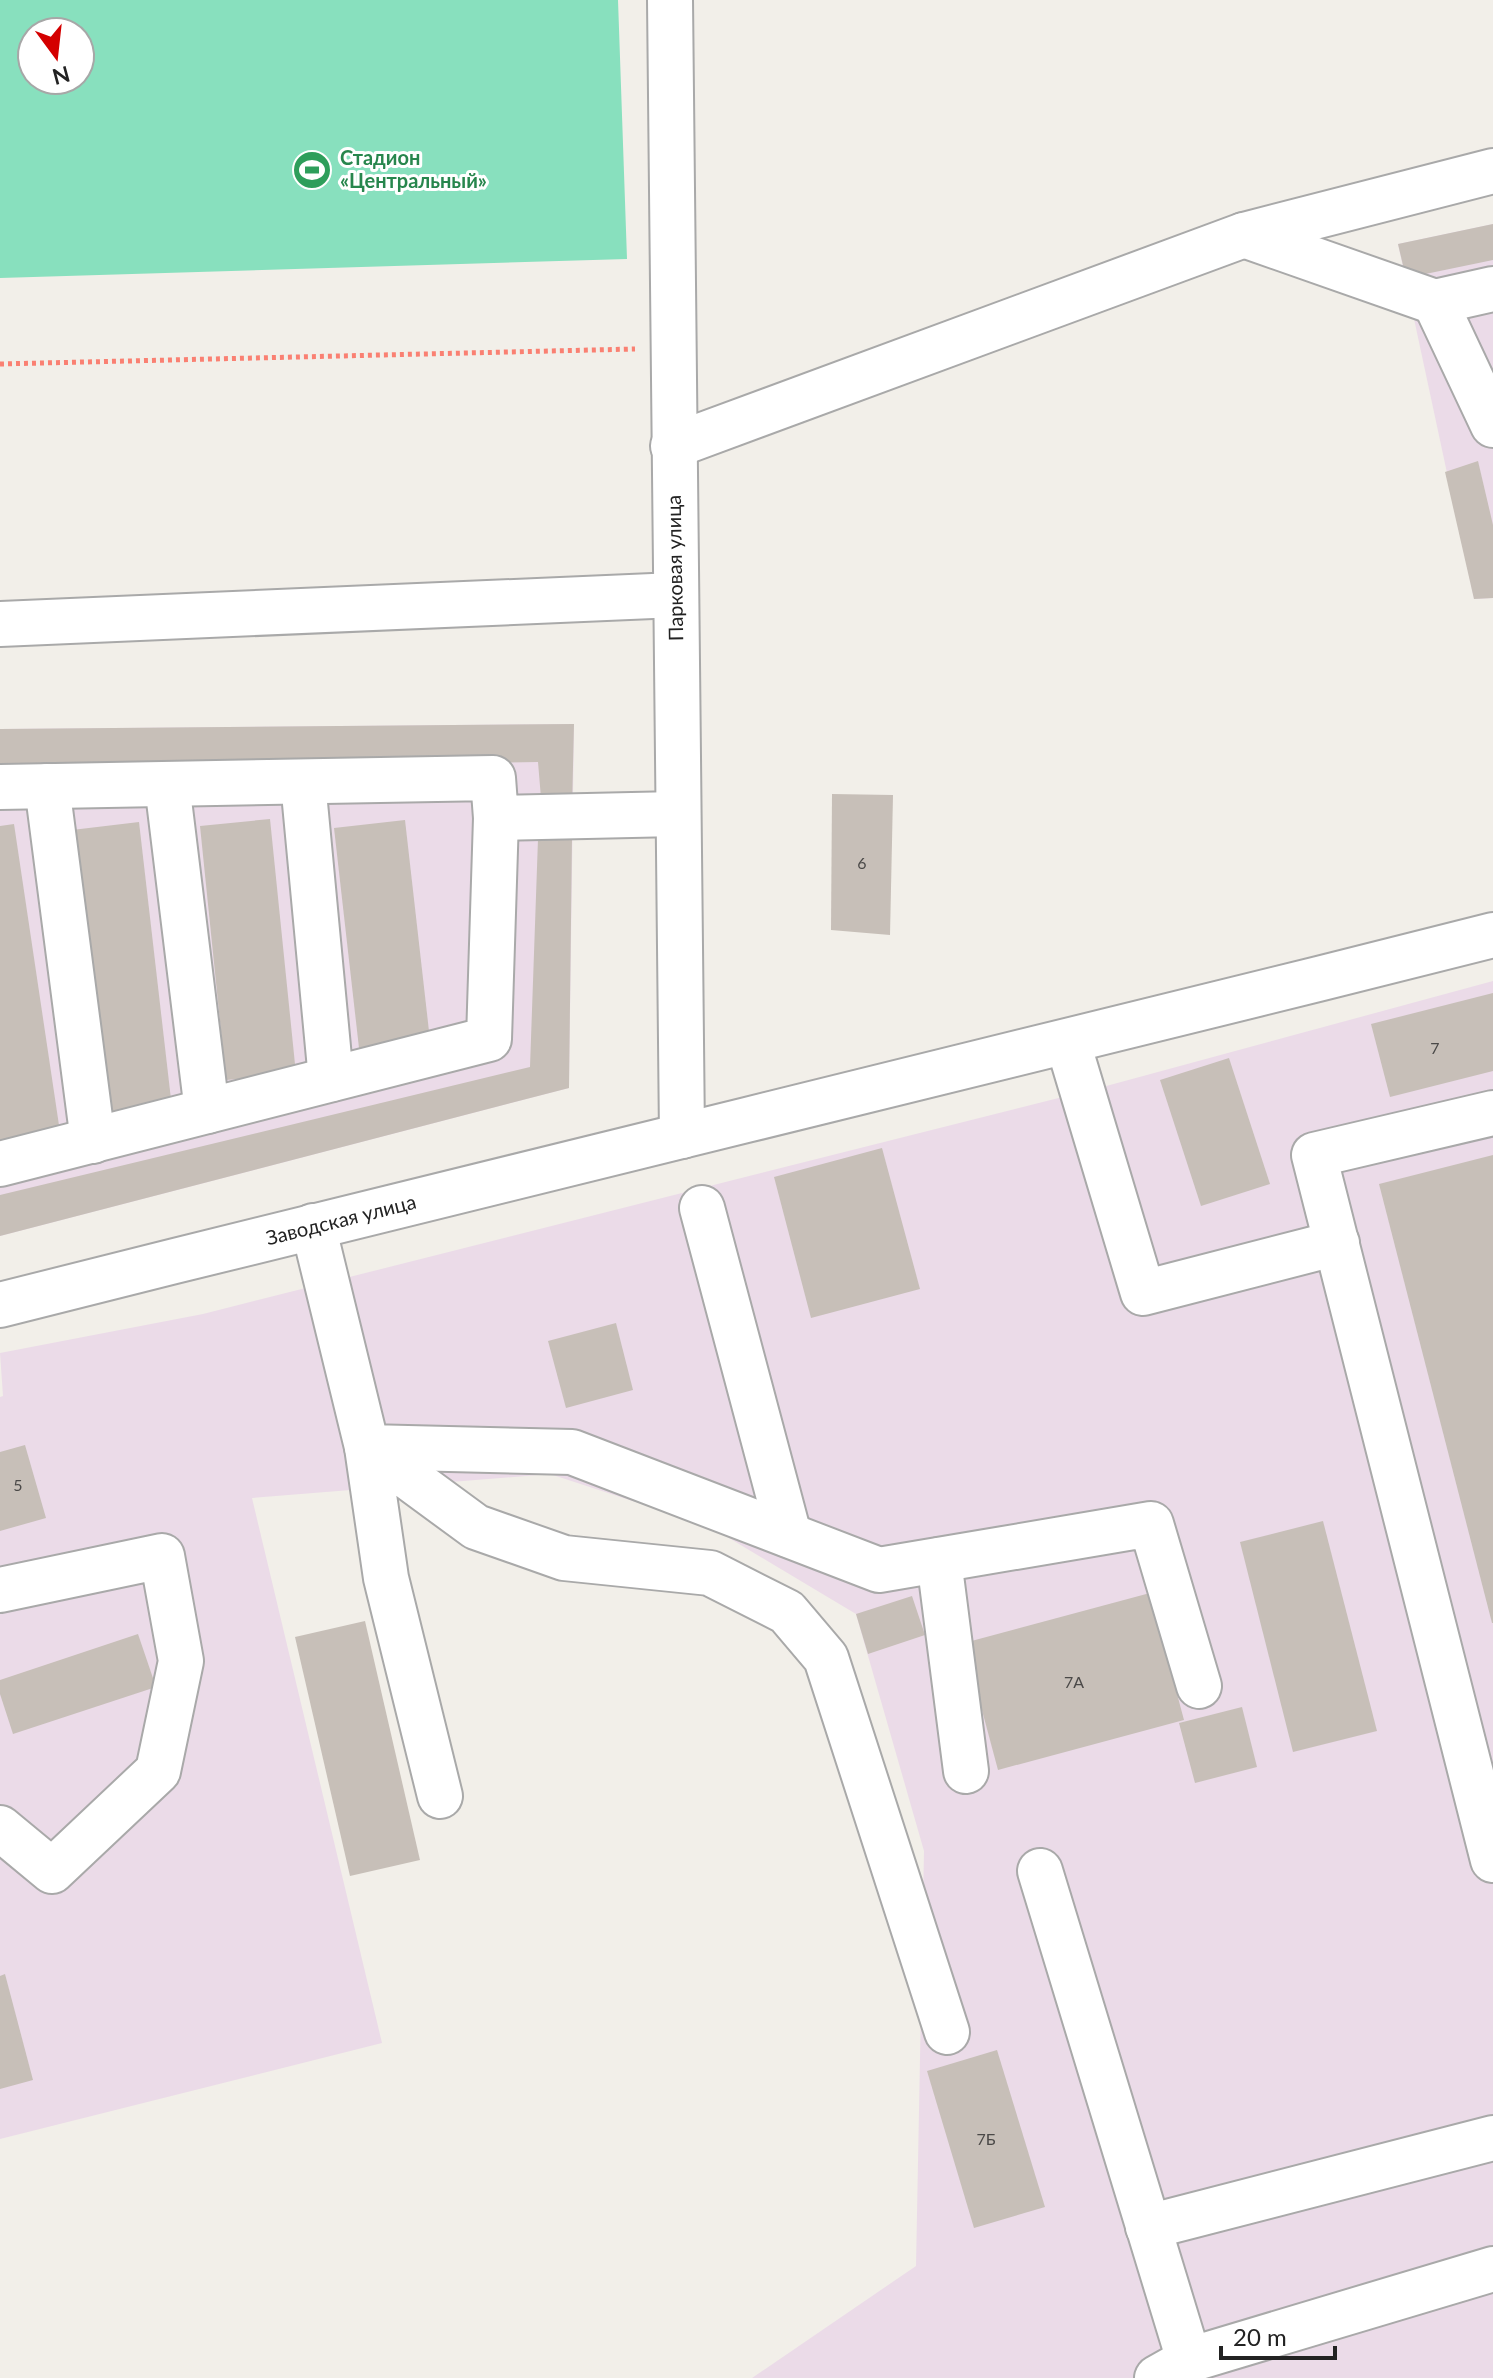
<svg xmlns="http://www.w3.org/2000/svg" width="1493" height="2378" font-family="Lato,sans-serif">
<rect width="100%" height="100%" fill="#f2efe9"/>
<g fill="#ebdbe8">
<path d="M1493,224v374l-19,1 -76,-355z"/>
<path d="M574,724l-5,364 -569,148v-507z"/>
<path d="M1493,981v1397h-741l164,-112 8,-415 -68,-237 -147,-88 -159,-52 -298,24 130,545 -382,96v-742l3,-1 -3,-43 203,-39 907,-229z"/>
</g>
<path fill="#88e0be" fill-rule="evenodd" d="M0,0h618l9,259 -627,19zM80,32v48h-48v-48z"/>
<g fill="#c7bfb8">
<path d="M1493,224v36l-87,18 -8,-34z"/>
<path d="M1478,461l15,64v73l-19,1 -29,-127z"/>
<path d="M574,724l-2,86h-30l-4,-48 -538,8v-41z"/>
<path d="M832,794l61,1 -3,140 -59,-5z"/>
<path d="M270,819l26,255 -70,6 -26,-254z"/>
<path d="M405,820l25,220 -71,8 -25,-220z"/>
<path d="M139,822l33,286 -67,8 -33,-286z"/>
<path d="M14,824l46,308 -60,8v-314z"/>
<path d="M572,838l-3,250 -569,148v-41l530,-128 8,-228z"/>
<path d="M1493,993v78l-103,26 -19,-73z"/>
<path d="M1229,1058l41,126 -69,22 -41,-126z"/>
<path d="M882,1148l38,141 -109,29 -37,-141z"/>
<path d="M1493,1155v468h-1l-113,-439z"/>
<path d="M616,1323l17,67 -67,18 -18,-67z"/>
<path d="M25,1445l21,73 -46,13v-79z"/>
<path d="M1323,1521l54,210 -84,21 -53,-210z"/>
<path d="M1150,1593l34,127 -186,50 -34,-127z"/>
<path d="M912,1596l13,39 -57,19 -12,-40z"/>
<path d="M365,1621l55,239 -70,16 -55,-239z"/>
<path d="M138,1634l18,53 -143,47 -13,-40v-14z"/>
<path d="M1242,1707l15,60 -62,16 -16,-60z"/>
<path d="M5,1974l28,106 -33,9v-113z"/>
<path d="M997,2050l48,157 -71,21 -47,-157z"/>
</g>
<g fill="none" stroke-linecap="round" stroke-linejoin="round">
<g stroke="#a9a9a9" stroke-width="48">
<g id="minor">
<path d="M670,0l12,1136"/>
<path d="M1244,235l191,67 58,-13"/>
<path d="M1435,302l58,123"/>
<path d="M673,446l571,-211 249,-64"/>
<path d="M0,624l676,-29"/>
<path d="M303,782l28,297"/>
<path d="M167,784l40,327"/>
<path d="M47,786l46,355"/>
<path d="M0,787l493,-9 3,40 181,-4"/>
<path d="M1068,1043l75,250 194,-50"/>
<path d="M1493,1113l-179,42 179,705"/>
<path d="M0,1164l489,-125 7,-221"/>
<path d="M702,1208l87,327"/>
<path d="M313,1226l54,221 205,5 307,118 272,-46 48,162"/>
<path d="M0,1305c497,-126 996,-244 1493,-370"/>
<path d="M939,1560l27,211"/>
<path d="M0,1590l162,-34 19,105 -23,110 -106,100 -52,-43"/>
<path d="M440,1796l-54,-218 -19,-131 109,80 88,31 146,15 77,39 39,46 121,374"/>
<path d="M1040,1871l149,489 -32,18"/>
<path d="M1148,2227l345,-89"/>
<path d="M1189,2360l304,-91"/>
</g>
</g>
<path stroke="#fa8072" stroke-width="5" stroke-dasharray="4 4" stroke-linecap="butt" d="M0,364l635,-15"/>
<use href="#minor" stroke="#fff" stroke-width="44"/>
</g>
<defs>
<g id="stadium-disc" transform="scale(2)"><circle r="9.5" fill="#2e9e5b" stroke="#fff"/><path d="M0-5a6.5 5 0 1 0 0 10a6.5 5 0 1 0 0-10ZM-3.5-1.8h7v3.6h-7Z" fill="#fff"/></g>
</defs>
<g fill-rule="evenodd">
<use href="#stadium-disc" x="312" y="170"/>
</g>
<g text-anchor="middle" stroke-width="6" stroke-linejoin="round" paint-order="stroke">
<g font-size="16" fill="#4b4948">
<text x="862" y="869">6</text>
<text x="1435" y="1054">7</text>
<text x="18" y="1491">5</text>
<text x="1074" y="1688">7А</text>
<text x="986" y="2145">7Б</text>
</g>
<g font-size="20" font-weight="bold" fill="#27864d" stroke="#fff" text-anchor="start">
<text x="340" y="165">Стадион<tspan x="340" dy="23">«Центральный»</tspan></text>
</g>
<g font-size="20" fill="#222" stroke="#fff">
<text transform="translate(675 568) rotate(-91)" y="7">Парковая улица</text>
<text transform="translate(341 1220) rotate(-14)" y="7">Заводская улица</text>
</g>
</g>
<g transform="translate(56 56) rotate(165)"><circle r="38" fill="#ffffff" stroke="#a7a7a7" stroke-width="2"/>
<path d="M0-6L14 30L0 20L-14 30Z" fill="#d40000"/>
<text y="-12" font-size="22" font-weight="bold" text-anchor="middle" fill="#222222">N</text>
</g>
<path d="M1221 2346v12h114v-12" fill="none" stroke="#222222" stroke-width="4"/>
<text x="1233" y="2346" font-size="24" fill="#222222" stroke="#ffffff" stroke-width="6" paint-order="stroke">20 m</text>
</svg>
